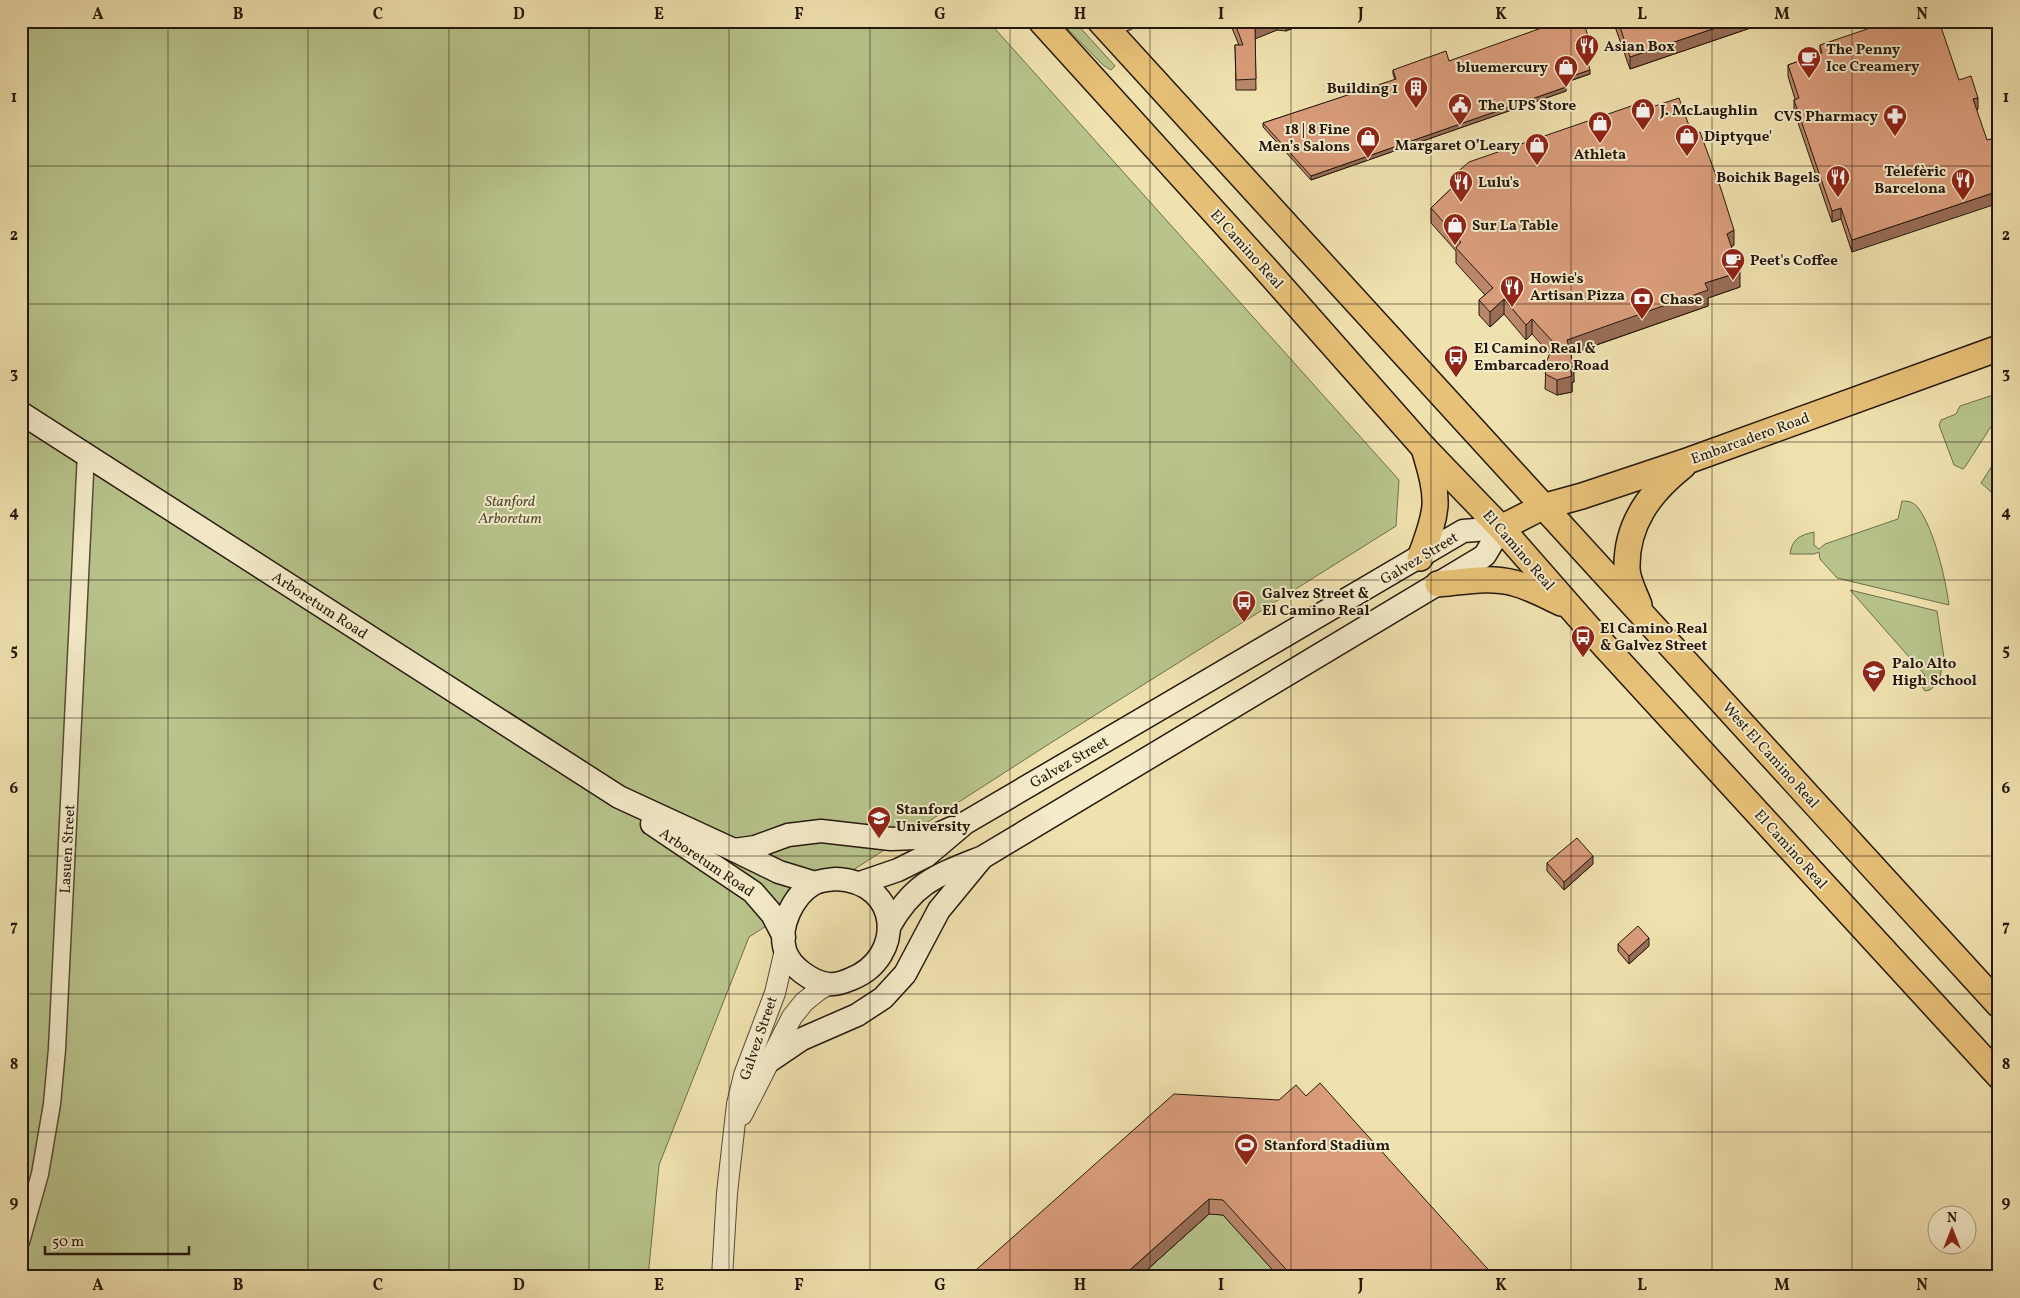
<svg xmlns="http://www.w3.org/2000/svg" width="2020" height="1298" font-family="Vollkorn,serif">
<rect width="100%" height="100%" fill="#f0e2af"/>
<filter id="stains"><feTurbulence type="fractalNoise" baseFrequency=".004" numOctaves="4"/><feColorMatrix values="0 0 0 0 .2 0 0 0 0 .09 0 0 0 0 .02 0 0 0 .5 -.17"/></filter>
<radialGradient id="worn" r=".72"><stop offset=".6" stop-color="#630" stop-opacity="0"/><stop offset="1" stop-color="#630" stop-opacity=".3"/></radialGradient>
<g fill="#b8c48c" stroke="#6e6e4d">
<path d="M21,21h967l411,459 -3,46 -347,218 -300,193 -90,228 -11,112h-627z"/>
<path d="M1060,21h14l41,45 -4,4 -8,-5z"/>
<path d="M1999,393v26l-9,9 -25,39 -2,2 -9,-4 -15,-40 2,-5 15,-6 4,-8z"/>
<path d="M1999,455v44l-18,-16z"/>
<path d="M1902,501c7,0 12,1 17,8 16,23 26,68 30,96l-112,-27 -17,-19 -1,-7 -5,2h-24c2,-15 10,-19 24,-22v13l5,4 6,-5 73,-25z"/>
<path d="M1850,590l87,21 7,47 -5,24 -9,8 -5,1 -5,-7 5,-9z"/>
<path d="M1209,1214l14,1 56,62h-140z"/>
</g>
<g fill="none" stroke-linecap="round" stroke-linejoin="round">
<g stroke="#584a36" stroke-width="19">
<g id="minor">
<path d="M1107,29l21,-8"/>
<path d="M21,1242l19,-68 12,-70 5,-55 29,-596"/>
</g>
</g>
<g stroke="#584a36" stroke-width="22">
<g id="tertiary">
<path d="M742,1115l50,-98 12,-15 15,-12 10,-6"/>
<path d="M722,1277l5,-84 10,-89 7,-29 31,-82 10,-43"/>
</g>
</g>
<g stroke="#25180e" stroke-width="25">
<g id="secondary">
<path d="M21,413l598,384 115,53 45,22 36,11"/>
<path d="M652,824l101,68 19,22 12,23"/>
<path d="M734,850l21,-3 33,-12 33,-4 70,8 26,-1 19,-3 16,-7"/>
<path d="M836,879c66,3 69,79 15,100 -7,3 -16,6 -23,5 -16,-2 -38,-17 -43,-34 -7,-23 8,-54 28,-66 7,-4 15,-4 23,-5z"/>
<path d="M860,883l38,-13 28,-14 39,-33 498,-292 38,-3"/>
<path d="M889,927c25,-45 49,-52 94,-70l498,-299 4,-3 16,-27"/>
<path d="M771,1060l31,-21 55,-24 26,-17 22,-24 34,-64 42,-51"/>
</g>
</g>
<g stroke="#25180e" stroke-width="28">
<g id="primary">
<path d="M1041,21l223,246 160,181 77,80 100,114 398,434"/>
<path d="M1100,21l899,984"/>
<path d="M1501,528l41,-21 40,-11 108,-36 309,-112"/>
<path d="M1420,558c6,-17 14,-35 15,-53 1,-19 -6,-39 -11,-57"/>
<path d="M1438,584c25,-2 51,-8 76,-1 16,4 32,13 47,20"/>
<path d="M1639,605c-4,-11 -12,-25 -12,-37 -1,-44 23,-76 56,-102"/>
</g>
</g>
<use href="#minor" stroke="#f5eccb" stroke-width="16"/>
<use href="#tertiary" stroke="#f5eccb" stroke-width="20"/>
<use href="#secondary" stroke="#f5eccb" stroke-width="22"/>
<use href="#primary" stroke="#e8c178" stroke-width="25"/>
</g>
<g fill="#bb876b" stroke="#25180e">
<path d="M1229,21h74v3l-17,7 -9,-1 -22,8 1,52h-20l-1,-45h4z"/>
<path d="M1613,21h158l-141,48z"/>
<path d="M1589,42l-7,3 8,29 -26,9 2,8 -255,89 -48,-53v-4l132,-43 -2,-6v-4l56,-9z"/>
<path d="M1820,45l139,35 19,29 -126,143 -11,-33 -9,3 -38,-111v-11l1,-1 -7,-23v-11l32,-11z"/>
<path d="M1643,110l49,24 42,111 -3,2 9,40 -32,11v8l-137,48 3,28h-2v10l-15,3 -12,-6 1,-26 4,-9 -18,-20 -6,6 -22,-26 -14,13 -11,-12v-15l6,-5 -29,-32v-12l-25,-28v-15l23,-22v-11z"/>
<path d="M1547,863l46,1 -29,26 -17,-19z"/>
<path d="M1618,944l31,2 -20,18 -11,-13z"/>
<path d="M1279,1100l216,177h-216l-56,-62 -14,-1 -70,63h-162z"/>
</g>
<g fill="#996e57" stroke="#25180e">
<path d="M1271,21h6v9l-22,9v-11z"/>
<path d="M1286,21h17v3l-17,7z"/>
<path d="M1736,21h35l-141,48v-12z"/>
<path d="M1589,39v3l-8,3v-4z"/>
<path d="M1590,70v4l-27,9v-4z"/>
<path d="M1566,87v4l-255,89v-4z"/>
<path d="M1978,98v11l-5,2v-12z"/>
<path d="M1999,191v12l-147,49v-12z"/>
<path d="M1841,208v11l-9,3v-11z"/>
<path d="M1734,230v15l-7,4v-15z"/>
<path d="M1740,272v15l-32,11v8l-141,49v-15l138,-57z"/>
<path d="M1504,299v15l-14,13v-15z"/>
<path d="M1532,319v15l-6,6v-15z"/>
<path d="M1574,366v16h-2v10l-15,3v-15l13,-13z"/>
<path d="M1593,856v8l-29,26v-8z"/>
<path d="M1649,938v8l-20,18v-8z"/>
<path d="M1209,1199v15l-70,63h-17z"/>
</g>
<g fill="#da9d7c" stroke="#25180e">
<path d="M1234,21h37l-16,7 1,51 -20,1 -1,-35h8z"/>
<path d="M1561,21h22l6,18 -8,2 9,29 -27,9 3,8 -255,89 -48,-53 133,-44 -3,-9 53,-19 3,10z"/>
<path d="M1618,21h118l-106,36z"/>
<path d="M1891,21h48l20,59 12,-4 7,22 -5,1 14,41 11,-3 1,1v53l-147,49 -11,-32 -9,3 -38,-111 5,-2 -11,-33 34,-12 -2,-8z"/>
<path d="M1679,98l13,36 8,-2 21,57 13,41 -7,4 13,38 -35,11 3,7 -141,50 7,26 -4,1 2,9 -15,4 -12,-6 4,-9 -3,-2 8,-20 -22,-24 -6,6 -22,-26 -14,13 -11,-12 14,-12 -37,-40 5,-6 -30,-34 28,-27 -5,-6 15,-13 171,-59 3,7z"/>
<path d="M1577,838l16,18 -29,26 -17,-19z"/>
<path d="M1638,926l11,12 -20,18 -11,-12z"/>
<path d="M1320,1083l175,194h-202l-70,-77 -14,-1 -87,78h-145v-8l197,-175 105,6 17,-15 10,11z"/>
</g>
<path fill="none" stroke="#25180e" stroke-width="1" stroke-opacity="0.55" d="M168,21v1256M308,21v1256M449,21v1256M589,21v1256M729,21v1256M870,21v1256M1010,21v1256M1150,21v1256M1291,21v1256M1431,21v1256M1571,21v1256M1712,21v1256M1852,21v1256M21,166h1978M21,304h1978M21,442h1978M21,580h1978M21,718h1978M21,856h1978M21,994h1978M21,1132h1978"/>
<defs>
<g id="restaurant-pin" transform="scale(1.25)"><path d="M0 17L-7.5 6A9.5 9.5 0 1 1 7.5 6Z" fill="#8f2418" stroke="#f5eccb"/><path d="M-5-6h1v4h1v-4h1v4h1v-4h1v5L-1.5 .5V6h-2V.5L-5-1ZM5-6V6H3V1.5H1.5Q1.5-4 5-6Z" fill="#fff"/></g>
<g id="cafe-pin" transform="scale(1.25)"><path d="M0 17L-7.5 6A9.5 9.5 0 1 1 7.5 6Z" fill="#8f2418" stroke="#f5eccb"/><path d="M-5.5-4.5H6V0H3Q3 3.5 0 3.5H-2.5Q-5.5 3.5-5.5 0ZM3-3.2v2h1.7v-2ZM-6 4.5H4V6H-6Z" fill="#fff"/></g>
<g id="shop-pin" transform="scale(1.25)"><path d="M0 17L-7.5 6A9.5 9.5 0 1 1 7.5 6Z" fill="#8f2418" stroke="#f5eccb"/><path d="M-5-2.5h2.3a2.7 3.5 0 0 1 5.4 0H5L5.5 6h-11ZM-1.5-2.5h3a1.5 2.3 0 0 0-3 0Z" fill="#fff"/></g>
<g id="building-pin" transform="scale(1.25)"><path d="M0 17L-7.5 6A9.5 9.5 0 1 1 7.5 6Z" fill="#8f2418" stroke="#f5eccb"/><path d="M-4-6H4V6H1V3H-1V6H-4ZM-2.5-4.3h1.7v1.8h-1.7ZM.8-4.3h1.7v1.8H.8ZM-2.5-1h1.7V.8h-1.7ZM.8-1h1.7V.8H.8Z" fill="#fff"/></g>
<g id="civic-pin" transform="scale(1.25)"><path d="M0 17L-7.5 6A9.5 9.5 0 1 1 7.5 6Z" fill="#8f2418" stroke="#f5eccb"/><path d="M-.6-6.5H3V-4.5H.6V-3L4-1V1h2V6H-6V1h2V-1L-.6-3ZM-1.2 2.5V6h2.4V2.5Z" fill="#fff"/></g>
<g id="pharmacy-pin" transform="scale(1.25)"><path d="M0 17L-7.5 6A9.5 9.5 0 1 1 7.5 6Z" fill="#8f2418" stroke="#f5eccb"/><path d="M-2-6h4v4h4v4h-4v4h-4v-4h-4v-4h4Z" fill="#fff"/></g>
<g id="bank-pin" transform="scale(1.25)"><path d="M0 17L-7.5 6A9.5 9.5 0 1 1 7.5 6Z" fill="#8f2418" stroke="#f5eccb"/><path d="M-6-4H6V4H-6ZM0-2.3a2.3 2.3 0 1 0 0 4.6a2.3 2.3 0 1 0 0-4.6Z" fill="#fff"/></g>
<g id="bus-pin" transform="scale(1.25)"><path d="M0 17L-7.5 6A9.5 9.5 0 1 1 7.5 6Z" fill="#8f2418" stroke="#f5eccb"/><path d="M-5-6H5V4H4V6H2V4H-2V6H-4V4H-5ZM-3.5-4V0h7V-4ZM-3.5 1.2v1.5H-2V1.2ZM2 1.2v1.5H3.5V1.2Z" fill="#fff"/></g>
<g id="school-pin" transform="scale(1.25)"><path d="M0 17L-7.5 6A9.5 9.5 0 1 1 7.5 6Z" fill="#8f2418" stroke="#f5eccb"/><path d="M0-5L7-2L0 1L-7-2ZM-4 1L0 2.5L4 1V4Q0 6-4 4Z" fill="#fff"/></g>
<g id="university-pin" transform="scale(1.25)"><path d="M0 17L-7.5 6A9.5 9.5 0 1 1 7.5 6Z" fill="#8f2418" stroke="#f5eccb"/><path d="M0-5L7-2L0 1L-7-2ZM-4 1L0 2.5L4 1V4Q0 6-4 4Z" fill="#fff"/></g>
<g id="stadium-pin" transform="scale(1.25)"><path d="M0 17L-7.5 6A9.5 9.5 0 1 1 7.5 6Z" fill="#8f2418" stroke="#f5eccb"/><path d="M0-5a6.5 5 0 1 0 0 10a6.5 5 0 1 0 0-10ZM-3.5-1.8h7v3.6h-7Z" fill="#fff"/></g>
</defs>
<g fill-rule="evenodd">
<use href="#restaurant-pin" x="1587" y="46"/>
<use href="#cafe-pin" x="1809" y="58"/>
<use href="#shop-pin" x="1566" y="67"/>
<use href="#building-pin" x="1416" y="88"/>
<use href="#civic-pin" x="1460" y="105"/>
<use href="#shop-pin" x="1643" y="110"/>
<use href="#pharmacy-pin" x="1895" y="116"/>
<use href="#shop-pin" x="1600" y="123"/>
<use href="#shop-pin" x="1687" y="136"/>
<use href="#shop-pin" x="1368" y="138"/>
<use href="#shop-pin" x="1537" y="145"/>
<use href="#restaurant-pin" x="1838" y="177"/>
<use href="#restaurant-pin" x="1963" y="180"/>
<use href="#restaurant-pin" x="1461" y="182"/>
<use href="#shop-pin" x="1455" y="225"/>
<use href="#cafe-pin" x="1733" y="260"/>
<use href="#restaurant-pin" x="1512" y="287"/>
<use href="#bank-pin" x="1642" y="299"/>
<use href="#bus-pin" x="1456" y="357"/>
<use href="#bus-pin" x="1244" y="602"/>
<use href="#bus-pin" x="1583" y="637"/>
<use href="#school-pin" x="1874" y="672"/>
<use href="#university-pin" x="879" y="818"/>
<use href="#stadium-pin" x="1246" y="1145"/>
</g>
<g text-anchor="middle" stroke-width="4" stroke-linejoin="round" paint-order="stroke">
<g font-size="15" font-weight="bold" fill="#25180e" stroke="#f5eccb" text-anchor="start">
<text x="1604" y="51">Asian Box</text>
<text x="1826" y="54">The Penny<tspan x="1826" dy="17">Ice Creamery</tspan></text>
<text x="1548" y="72" text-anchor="end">bluemercury</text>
<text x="1398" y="93" text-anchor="end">Building 1</text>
<text x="1478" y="110">The UPS Store</text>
<text x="1660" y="115">J. McLaughlin</text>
<text x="1878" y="121" text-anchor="end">CVS Pharmacy</text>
<text x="1350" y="134" text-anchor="end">18 | 8 Fine<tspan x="1350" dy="17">Men’s Salons</tspan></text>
<text x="1704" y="141">Diptyque'</text>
<text x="1520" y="150" text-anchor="end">Margaret O’Leary</text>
<text x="1600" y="159" text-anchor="middle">Athleta</text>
<text x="1946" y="176" text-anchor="end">Telefèric<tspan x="1946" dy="17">Barcelona</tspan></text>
<text x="1820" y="182" text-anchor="end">Boichik Bagels</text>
<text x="1478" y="187">Lulu's</text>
<text x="1472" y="230">Sur La Table</text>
<text x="1750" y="265">Peet's Coffee</text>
<text x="1530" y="283">Howie's<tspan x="1530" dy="17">Artisan Pizza</tspan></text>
<text x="1660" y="304">Chase</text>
<text x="1474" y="353">El Camino Real &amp;<tspan x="1474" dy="17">Embarcadero Road</tspan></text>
<text x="1262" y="598">Galvez Street &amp;<tspan x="1262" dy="17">El Camino Real</tspan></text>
<text x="1600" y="633">El Camino Real<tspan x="1600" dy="17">&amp; Galvez Street</tspan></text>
<text x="1892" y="668">Palo Alto<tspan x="1892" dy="17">High School</tspan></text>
<text x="896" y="814">Stanford<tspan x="896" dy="17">University</tspan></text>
<text x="1264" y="1150">Stanford Stadium</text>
</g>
<g font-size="15" fill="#25180e" stroke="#f5eccb">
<text transform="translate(1247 249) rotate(48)" y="5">El Camino Real</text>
<text transform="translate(1750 438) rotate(-20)" y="5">Embarcadero Road</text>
<text transform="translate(1519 550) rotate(49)" y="5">El Camino Real</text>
<text transform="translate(1419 558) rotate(-31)" y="5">Galvez Street</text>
<text transform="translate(320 605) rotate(33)" y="5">Arboretum Road</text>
<text transform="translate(1771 755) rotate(48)" y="5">West El Camino Real</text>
<text transform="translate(1069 762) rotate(-30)" y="5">Galvez Street</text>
<text transform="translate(67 849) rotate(-87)" y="5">Lasuen Street</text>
<text transform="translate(1791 849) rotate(48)" y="5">El Camino Real</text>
<text transform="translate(707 862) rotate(34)" y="5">Arboretum Road</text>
<text transform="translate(758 1038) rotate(-71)" y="5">Galvez Street</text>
</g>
<g font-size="15" font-style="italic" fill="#514c34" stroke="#f5eccb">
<text x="510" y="506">Stanford<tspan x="510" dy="17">Arboretum</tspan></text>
</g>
</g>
<rect width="2020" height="1298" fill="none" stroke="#f0e2af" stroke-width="55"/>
<g transform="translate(1952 1230)"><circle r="24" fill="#f5eccb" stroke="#a2977f"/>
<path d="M0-4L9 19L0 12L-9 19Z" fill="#8f2418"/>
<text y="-8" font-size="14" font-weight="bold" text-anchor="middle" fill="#25180e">N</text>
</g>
<path d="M45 1246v8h144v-8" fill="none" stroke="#25180e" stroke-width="2.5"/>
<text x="52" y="1246" font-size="15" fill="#25180e" stroke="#f5eccb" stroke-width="4" paint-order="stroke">50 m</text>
<rect x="28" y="28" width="1964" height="1242" fill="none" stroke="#25180e" stroke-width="2"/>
<g font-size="16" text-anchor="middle" font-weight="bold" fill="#25180e">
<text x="98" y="19">A</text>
<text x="238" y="19">B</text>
<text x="378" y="19">C</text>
<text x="519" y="19">D</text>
<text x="659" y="19">E</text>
<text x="799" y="19">F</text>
<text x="940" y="19">G</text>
<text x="1080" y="19">H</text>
<text x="1221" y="19">I</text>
<text x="1361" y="19">J</text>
<text x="1501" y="19">K</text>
<text x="1642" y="19">L</text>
<text x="1782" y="19">M</text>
<text x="1922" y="19">N</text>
<text x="14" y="102">1</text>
<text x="2006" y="102">1</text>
<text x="14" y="240">2</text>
<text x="2006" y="240">2</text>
<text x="14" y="378">3</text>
<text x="2006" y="378">3</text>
<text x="14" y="517">4</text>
<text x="2006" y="517">4</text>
<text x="14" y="655">5</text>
<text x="2006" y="655">5</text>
<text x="14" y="793">6</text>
<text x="2006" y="793">6</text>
<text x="14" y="931">7</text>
<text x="2006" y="931">7</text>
<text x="14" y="1069">8</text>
<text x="2006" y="1069">8</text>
<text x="14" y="1207">9</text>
<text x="2006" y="1207">9</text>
<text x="98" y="1290">A</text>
<text x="238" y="1290">B</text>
<text x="378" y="1290">C</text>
<text x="519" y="1290">D</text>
<text x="659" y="1290">E</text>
<text x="799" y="1290">F</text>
<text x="940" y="1290">G</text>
<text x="1080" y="1290">H</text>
<text x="1221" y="1290">I</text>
<text x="1361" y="1290">J</text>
<text x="1501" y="1290">K</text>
<text x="1642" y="1290">L</text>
<text x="1782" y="1290">M</text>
<text x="1922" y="1290">N</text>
</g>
<rect width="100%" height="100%" filter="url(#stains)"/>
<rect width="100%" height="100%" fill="url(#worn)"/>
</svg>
